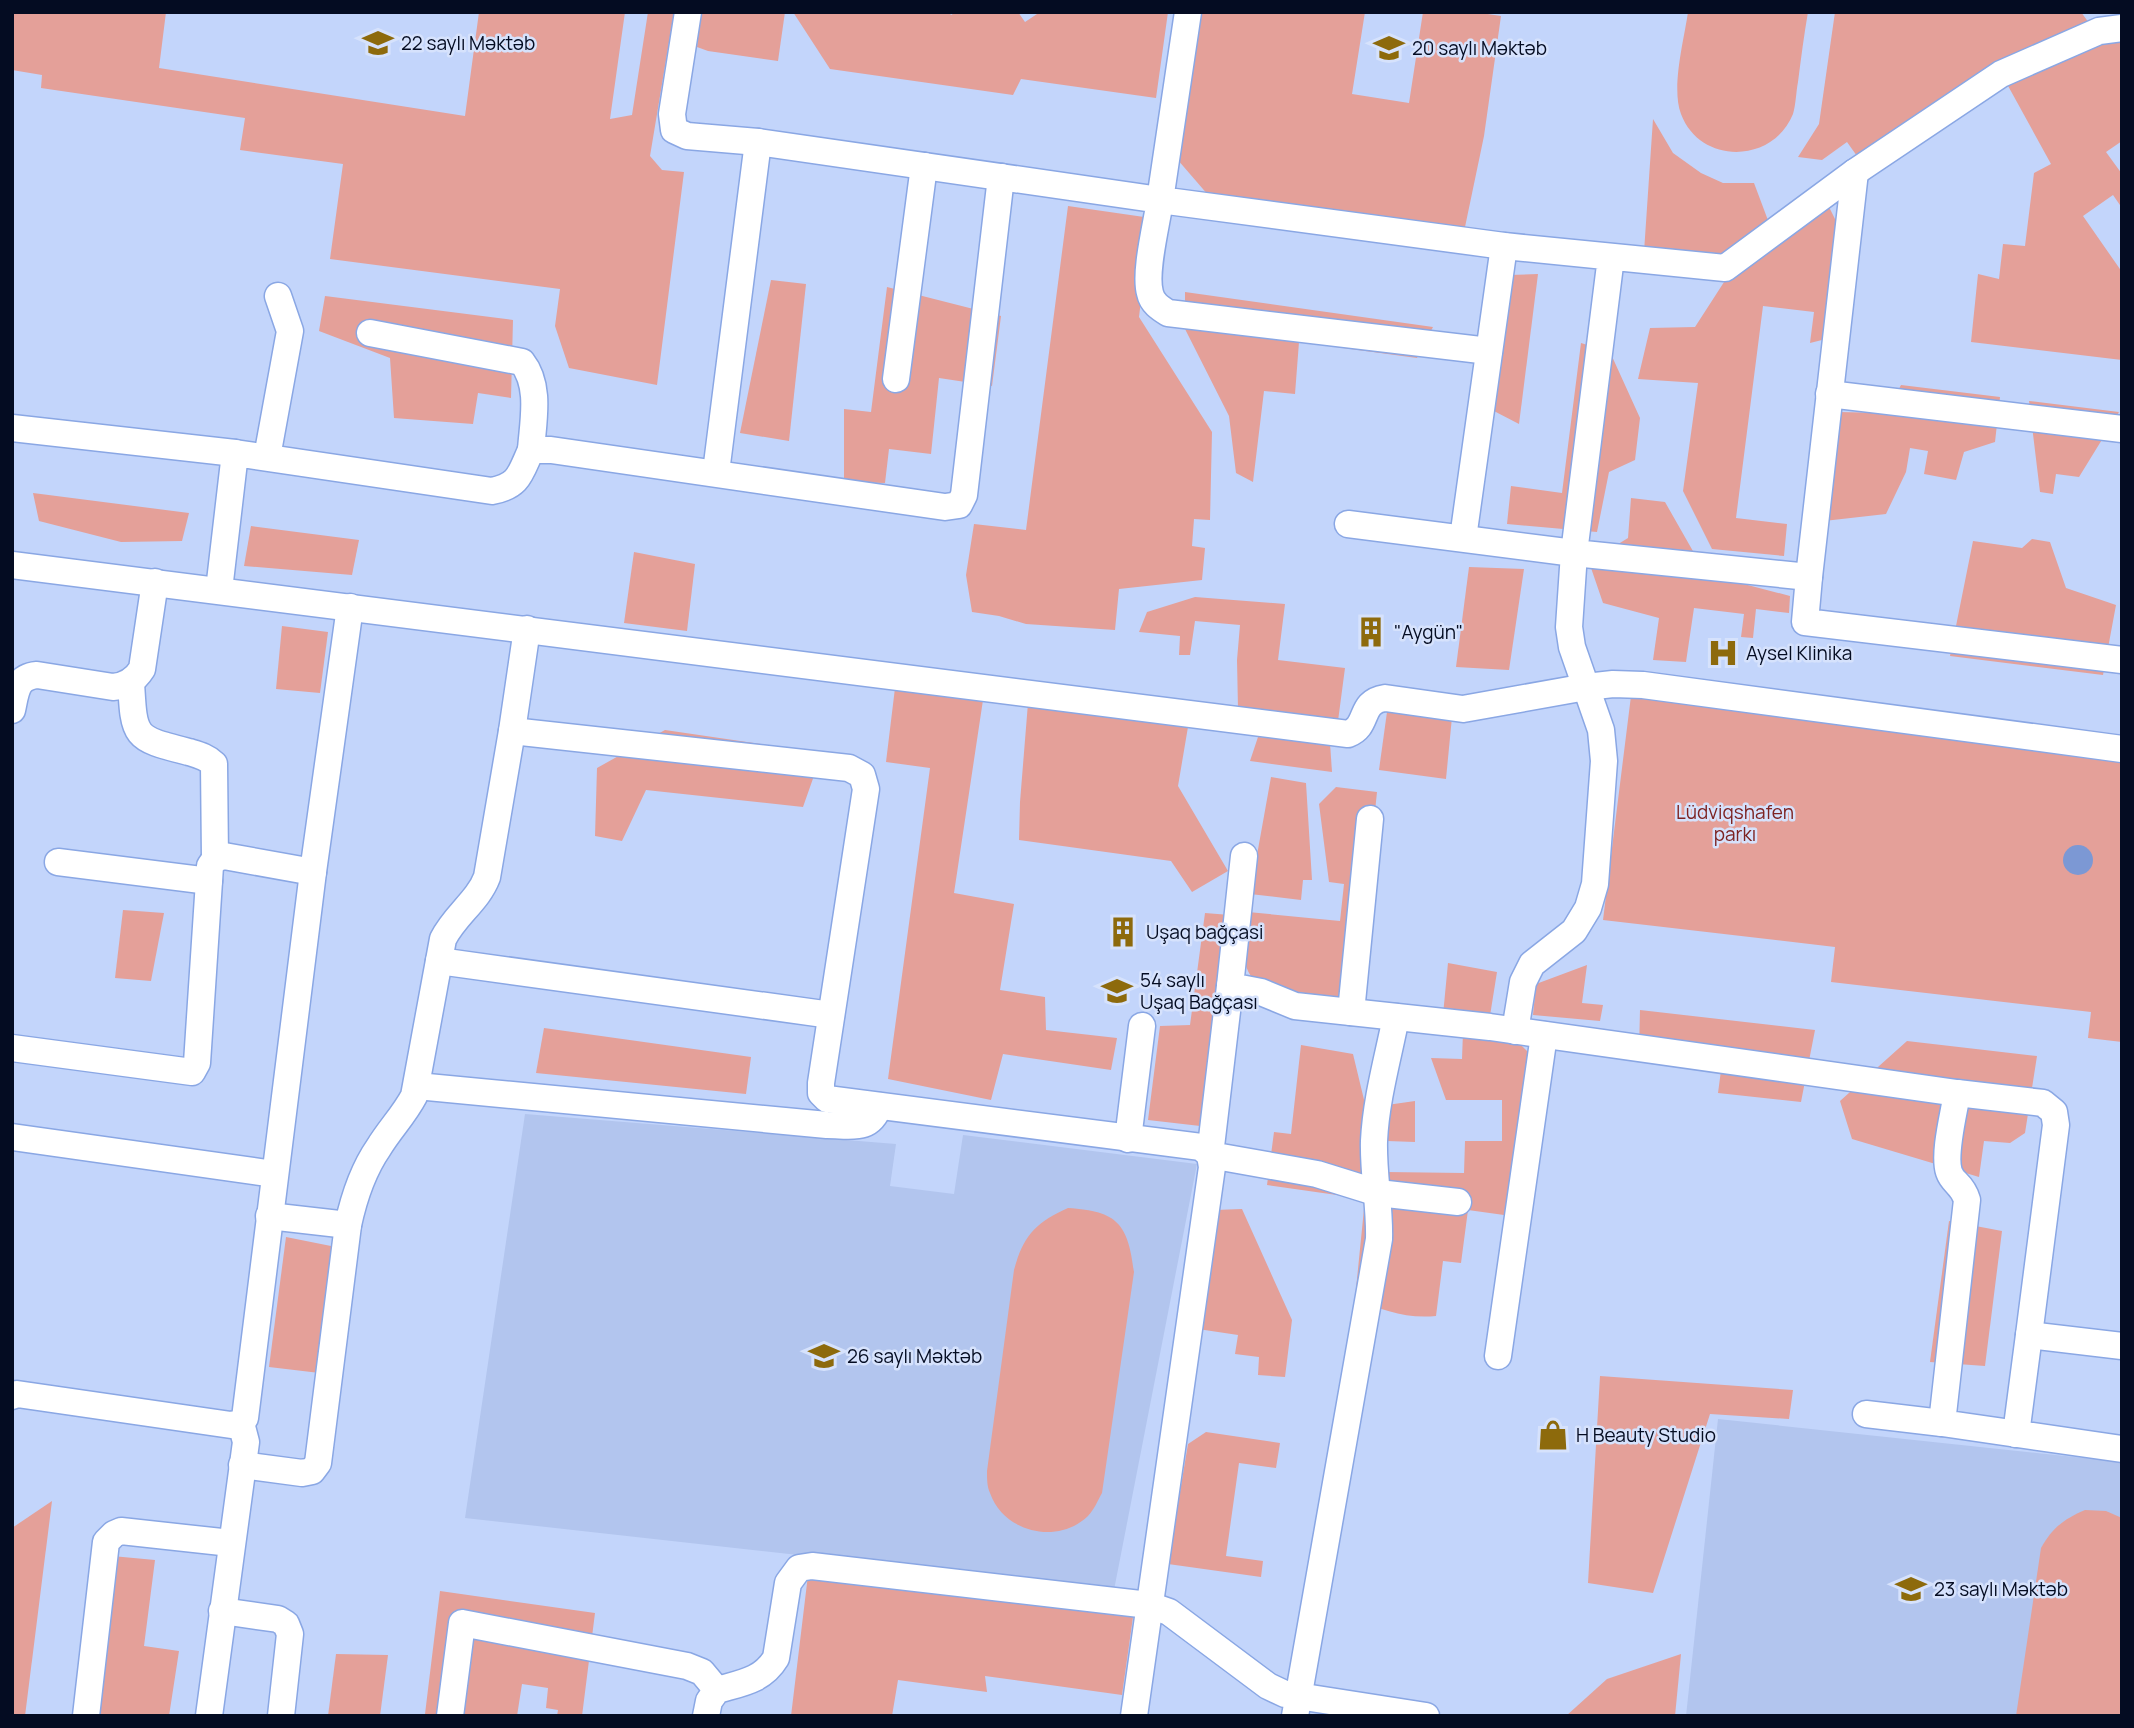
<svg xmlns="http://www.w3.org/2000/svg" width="2134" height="1728" font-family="Manrope,sans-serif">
<rect width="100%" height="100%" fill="#c3d5fb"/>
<g fill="#b2c5ee">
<path d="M525,1114l371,30 -6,42 64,8 9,-59 234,29 -83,426 -649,-72z"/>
<path d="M1718,1419l404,43v254h-436z"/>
</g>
<g fill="#e4a099">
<path d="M12,12h154l-7,56 306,48 14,-104h146l-15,107 22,-4 16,-103h26l-24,144 12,14 22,2 -27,213 -88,-17 -14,-42 5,-37 -230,-30 13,-95 -103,-14 5,-32 -204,-30 1,-13 -30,-5z"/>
<path d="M701,12h84l-7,49 -70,-10 -11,-4z"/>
<path d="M793,12h156l2,3 5,-3h62l7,10 15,-10h128l-12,86 -135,-19 -8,16 -183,-26z"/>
<path d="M1199,12h166l-13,82 57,9 14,-91h51l27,4 -17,120 -19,91 -256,-31 -32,-37z"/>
<path d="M1688,12h120c-4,23 -7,46 -10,70 -2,10 -2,22 -5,32 -20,50 -93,51 -112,0 -10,-26 3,-74 7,-102z"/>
<path d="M1835,12h246l8,11 -232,133 -10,-14 -25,18 -24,-3 21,-33z"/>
<path d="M2104,40l18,1v100l-16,11 16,22v34l-9,-13 -30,21 39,56v88l-151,-18 7,-68 21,5 4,-35 22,2 9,-73 17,-9 -44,-80z"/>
<path d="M1653,119l20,34 28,20 22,10h31l15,40 -49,37 -76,-8z"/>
<path d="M1826,201l14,28 -14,110 -16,4 4,-31 -51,-6 -27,212 51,6 -3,32 -72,-7 -29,-58 15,-108 -60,-4 12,-51 45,-1 31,-48z"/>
<path d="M1068,206l83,12 -12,99 73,115 -2,88 -16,-1 -2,27 13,2 -3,32 -83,9 -4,41 -89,-6 -27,-8 -27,-4 -6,-37 8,-51 52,6z"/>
<path d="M1538,274l-19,150 -27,-14 17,-135z"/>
<path d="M771,280l35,4 -17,157 -49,-8z"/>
<path d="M887,287l114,29 -9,70 -53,-8 -8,76 -42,-5 -4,34 -41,-1v-73l27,3z"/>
<path d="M1185,292l248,35 -16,31 -118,-16 -4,52 -31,-3 -11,91 -17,-9 -7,-57 -44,-87z"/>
<path d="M325,296l188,24 -2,78 -33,-5 -5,31 -79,-6 -4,-60 -71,-27z"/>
<path d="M1581,343l29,9 30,66 -5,42 -26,12 -12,60 -90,-8 4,-38 51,7z"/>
<path d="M1901,385l99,12 -5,45 -31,10 -8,28 -32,-6 4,-23 -18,-3 -4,24 -20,42 -62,7 14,-109 48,1z"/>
<path d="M2029,401l90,11 -40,65 -23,-3 -3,20 -13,-2z"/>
<path d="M33,493l156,20 -7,28 -61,1 -82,-21z"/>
<path d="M1631,498l34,4 41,72 84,22 -1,17 -33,-4 -3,29 -12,-1 3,-23 -50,-6 -8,54 -33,-2 6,-42 -56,-15 -14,-41 39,-24z"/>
<path d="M251,526l108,14 -7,35 -108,-9z"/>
<path d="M2032,539l18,3 16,46 50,17 -13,70 -153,-19 23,-115 49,7z"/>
<path d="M634,552l61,12 -8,67 -63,-8z"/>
<path d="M1469,567l55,2 -15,101 -53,-3z"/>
<path d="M1195,597l90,7 -7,56 67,8 -7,53 -100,-12 -1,-49 3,-35 -45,-4 -5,34h-11l1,-19 -41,-4 8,-20z"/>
<path d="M282,626l46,6 -8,61 -44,-4z"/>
<path d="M895,688l88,12 -29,193 60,11 -14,86 45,7 1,33 71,8 -6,32 -108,-16 -12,46 -103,-21 42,-311 -44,-6z"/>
<path d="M1631,696l491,64v282l-34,-4 3,-26 -260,-30 4,-35 -232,-27z"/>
<path d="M1028,703l161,18 -11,65 50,85 -36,21 -21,-31 -152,-21 1,-38z"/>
<path d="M1387,712l65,5 -6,62 -67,-9z"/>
<path d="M665,730l157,23 -19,54 -157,-17 -24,51 -27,-5 2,-68z"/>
<path d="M1258,737l72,6 2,29 -82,-11z"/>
<path d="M1271,777l35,6 6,97h-9l-2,20 -51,-6z"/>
<path d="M1336,787l41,5 -22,212c-33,-2 -102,0 -110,-42 -2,-15 2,-35 3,-50l92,9 4,-37 -15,-2 -10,-78z"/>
<path d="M123,910l41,3 -13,68 -36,-3z"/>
<path d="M1205,913l25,2 -21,212 -61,-7 12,-94 30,-1z"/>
<path d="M1448,963l49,9 -8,50 -46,-7z"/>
<path d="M1587,965l-5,38 21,2 -3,16 -67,-6 3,-31z"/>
<path d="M1640,1010l175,20 -14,72 -83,-9 4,-30 -83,-12z"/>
<path d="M544,1028l207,29 -5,37 -210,-21z"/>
<path d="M1463,1032l53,8 35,35 -9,42 -21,3 -17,95 -36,-5 -7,53 -18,-2 -7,55c-30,3 -54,-6 -81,-17l10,-100 -98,-14 7,-53 17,2 10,-89 52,9 13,54 49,-7v41l-28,-1 -1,31 78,1 1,-32h37v-41h-56l-15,-42 31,1z"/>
<path d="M1907,1041l130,15 -12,77 -15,10 -26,-2 -5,36 -127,-38 -12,-38z"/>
<path d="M1068,1208c50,3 60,16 66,64l-32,221c-4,7 -8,17 -14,23 -30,29 -84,17 -98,-23 -3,-6 -3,-15 -3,-22l27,-201c9,-34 22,-48 54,-62z"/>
<path d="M1242,1209l50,111 -7,57 -27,-2 1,-18 -24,-3 3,-19 -40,-6 17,-119z"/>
<path d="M1949,1221l53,10 -17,135 -55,-4z"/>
<path d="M286,1237l50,10 -8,127 -59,-7z"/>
<path d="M1600,1376l193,14 -4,29 -79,-5 -57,179 -65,-10z"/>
<path d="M1206,1432l74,11 -4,25 -37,-5 -13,93 37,5 -2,16 -93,-13 20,-120z"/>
<path d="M52,1501l-27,215h-13v-188z"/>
<path d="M2085,1510l21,1 16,7v198h-106l25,-168c11,-20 23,-29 44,-38z"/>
<path d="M112,1556l43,4 -11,86 35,5 -10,65h-76z"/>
<path d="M808,1575l325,42 -11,78 -137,-19 2,16 -89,-12 -6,36h-101z"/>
<path d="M440,1591l155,22 -13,103h-25l1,-6 -12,-2 2,-20 -26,-4 -5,32 -92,-2z"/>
<path d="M336,1654l52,1 -8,61h-52z"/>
<path d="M1681,1654l-6,62h-109l41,-37z"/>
</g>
<circle fill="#7c98d4" cx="2078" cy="860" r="15"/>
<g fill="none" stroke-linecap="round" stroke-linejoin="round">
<g stroke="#8aa7e4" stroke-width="29">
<g id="minor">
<path d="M688,12l-16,102 2,16 13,6 71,6 402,58c-3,23 -16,72 -10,93 2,10 10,15 18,20l321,38"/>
<path d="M1188,12l-28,188 344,46 221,22 130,-96 -46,405 -235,-24 37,-296"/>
<path d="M1855,172l146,-98 98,-43 23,-3"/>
<path d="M370,333l152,29c19,24 11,59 9,88"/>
<path d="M896,379l28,-213"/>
<path d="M1829,394l293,35"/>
<path d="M12,428l223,25"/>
<path d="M267,457l23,-126 -12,-35"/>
<path d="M716,472l42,-330"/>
<path d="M1348,524l226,29 -5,74 3,20 29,83 3,31 -9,123 -7,24 -14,23 -42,33 -9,18 -8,49"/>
<path d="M1463,538l41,-292"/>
<path d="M12,565l1336,169c22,-8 10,-32 37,-36l78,11 123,-22 27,-3 30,1 479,64"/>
<path d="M1809,577l-4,45 317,38"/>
<path d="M219,590l16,-137 257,38c27,-5 28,-17 39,-41h20l394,57 14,-2 5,-10 37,-318"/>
<path d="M527,629l-15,102 337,37 13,7 4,14 -45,294v10l6,6 374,48 9,8 2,12 -78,549"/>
<path d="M131,682c3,57 3,56 58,70 10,3 18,5 25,12l1,95"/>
<path d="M12,710c4,-18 4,-33 25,-35l76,12c13,-1 22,-7 29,-18l13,-87"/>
<path d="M1244,856l-14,130 31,6 34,14 195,21 467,66 86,10 11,9 2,13 -27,210"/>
<path d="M58,862l151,19"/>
<path d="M439,961l392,54"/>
<path d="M1230,986l-20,169 107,19 61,19 80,9"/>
<path d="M1351,1012l19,-193"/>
<path d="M12,1048l180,24 5,-9 13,-197 5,-7 9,-3 89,16"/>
<path d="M417,1086l410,39c24,0 43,7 52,-19"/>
<path d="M1957,1093c-3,20 -14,61 -8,79 4,12 13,11 18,28l-25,223 180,26"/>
<path d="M12,1137l262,37"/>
<path d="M1128,1139l14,-113"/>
<path d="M269,1216l79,9"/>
<path d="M1498,1356l46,-321"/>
<path d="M12,1396l5,-2 214,31 10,-2 4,-5 68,-546 37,-265"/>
<path d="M1866,1414l76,9"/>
<path d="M2016,1434l13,-99 93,11"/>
<path d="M242,1465l60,8 10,-2 6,-8 30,-238c6,-28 15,-55 31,-78 11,-18 25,-32 35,-51l29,-157c12,-24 35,-38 44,-62l25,-146"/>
<path d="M222,1611l56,8 8,5 4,10 -9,82"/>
<path d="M86,1716l20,-174 8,-8 7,-3 110,12"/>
<path d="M209,1716l37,-274 -5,-19"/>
<path d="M450,1716l12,-93 225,43 15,6 15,18"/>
<path d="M706,1716l3,-15 8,-11c24,-7 45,-9 59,-32l12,-75 11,-15 13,-2 337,39 20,7 99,74 17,8 141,22"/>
<path d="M1295,1716l84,-477c1,-33 -6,-65 -5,-98 2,-42 14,-83 22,-124"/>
</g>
</g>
<use href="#minor" stroke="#fff" stroke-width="26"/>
</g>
<defs>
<g id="school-bare" transform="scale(2.415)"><path d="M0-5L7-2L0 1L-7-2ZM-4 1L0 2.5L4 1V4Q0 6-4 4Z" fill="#8d6a0c" stroke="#d6e2fc" stroke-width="2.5" paint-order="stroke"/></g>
<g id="building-bare" transform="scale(2.415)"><path d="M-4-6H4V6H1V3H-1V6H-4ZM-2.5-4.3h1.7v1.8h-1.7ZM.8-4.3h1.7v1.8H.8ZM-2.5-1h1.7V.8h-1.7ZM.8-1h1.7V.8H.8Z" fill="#8d6a0c" stroke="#d6e2fc" stroke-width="2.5" paint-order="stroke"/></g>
<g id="hospital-bare" transform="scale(2.415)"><path d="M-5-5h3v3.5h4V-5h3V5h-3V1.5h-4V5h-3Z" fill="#8d6a0c" stroke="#d6e2fc" stroke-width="2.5" paint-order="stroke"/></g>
<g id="shop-bare" transform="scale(2.415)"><path d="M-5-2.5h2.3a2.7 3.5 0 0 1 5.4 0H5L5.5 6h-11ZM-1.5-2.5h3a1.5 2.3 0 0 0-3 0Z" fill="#8d6a0c" stroke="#d6e2fc" stroke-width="2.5" paint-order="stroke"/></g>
</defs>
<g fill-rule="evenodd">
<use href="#school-bare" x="378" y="43"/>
<use href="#school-bare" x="1389" y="48"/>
<use href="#building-bare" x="1371" y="632"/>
<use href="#hospital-bare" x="1723" y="653"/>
<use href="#building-bare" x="1123" y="932"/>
<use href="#school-bare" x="1117" y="991"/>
<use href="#school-bare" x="824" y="1356"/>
<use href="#shop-bare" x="1553" y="1435"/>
<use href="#school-bare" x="1911" y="1589"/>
</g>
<g text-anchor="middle" stroke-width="5" stroke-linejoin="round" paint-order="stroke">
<g font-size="19" fill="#040c22" stroke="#d6e2fc" text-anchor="start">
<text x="401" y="50">22 saylı Məktəb</text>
<text x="1412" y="55">20 saylı Məktəb</text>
<text x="1394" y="639">"Aygün"</text>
<text x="1746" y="660">Aysel Klinika</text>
<text x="1146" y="939">Uşaq bağçasi</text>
<text x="1140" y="987">54 saylı<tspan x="1140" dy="22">Uşaq Bağçası</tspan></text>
<text x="847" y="1363">26 saylı Məktəb</text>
<text x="1576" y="1442">H Beauty Studio</text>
<text x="1934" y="1596">23 saylı Məktəb</text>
</g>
<g font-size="19" fill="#7d2322" stroke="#d6e2fc">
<text x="1735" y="819">Lüdviqshafen<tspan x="1735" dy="22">parkı</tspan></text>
</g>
</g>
<rect width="2134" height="1728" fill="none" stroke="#040c22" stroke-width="28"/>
</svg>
